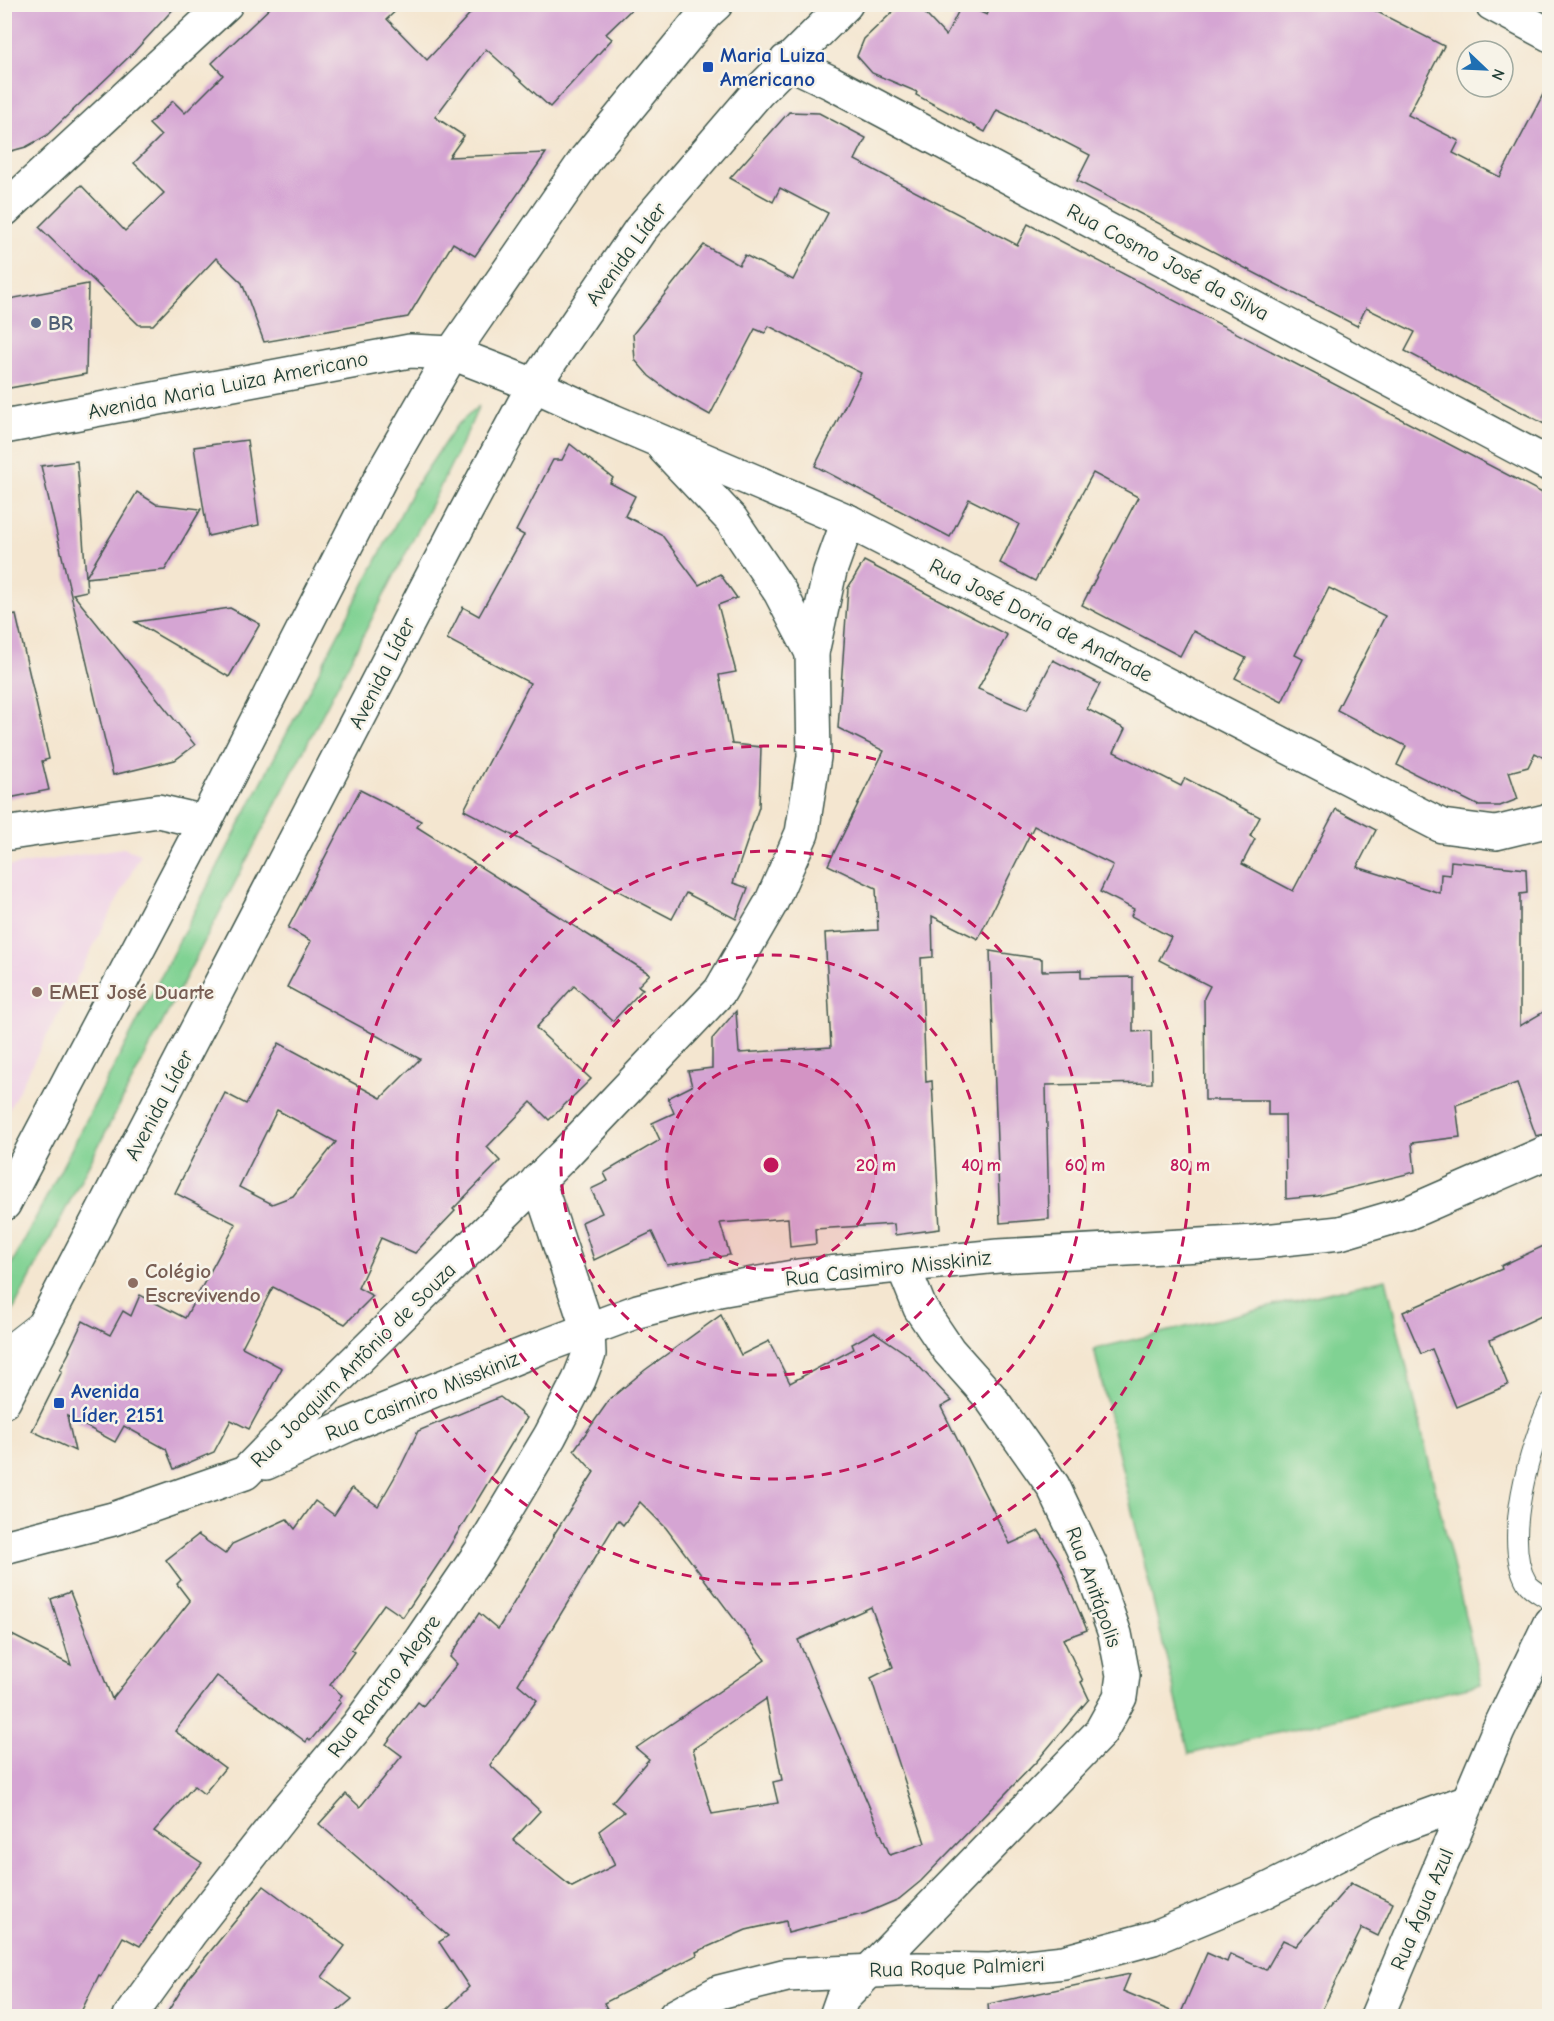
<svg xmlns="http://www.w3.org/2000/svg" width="1554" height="2021" font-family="'Comic Neue',sans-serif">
<rect width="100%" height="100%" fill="#f7f3e8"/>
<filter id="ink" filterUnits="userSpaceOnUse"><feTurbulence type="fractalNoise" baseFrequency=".0167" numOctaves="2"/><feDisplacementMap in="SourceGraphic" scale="12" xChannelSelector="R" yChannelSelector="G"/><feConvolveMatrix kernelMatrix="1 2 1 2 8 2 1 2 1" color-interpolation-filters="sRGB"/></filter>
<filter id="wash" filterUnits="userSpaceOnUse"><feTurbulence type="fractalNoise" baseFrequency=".008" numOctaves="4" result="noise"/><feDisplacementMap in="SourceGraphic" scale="24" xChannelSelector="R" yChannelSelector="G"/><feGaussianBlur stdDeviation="1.35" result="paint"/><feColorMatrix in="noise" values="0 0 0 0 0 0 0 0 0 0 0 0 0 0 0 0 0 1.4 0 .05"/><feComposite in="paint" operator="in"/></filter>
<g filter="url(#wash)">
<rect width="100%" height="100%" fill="#f4e6d0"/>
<path fill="#efd0e6" d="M123,848l18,6 -136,263v-250z"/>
<g fill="#80d293" stroke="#508864" stroke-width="1.5">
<path d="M479,406l-13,29 -33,66 -428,825v-49l408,-787 43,-64z"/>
<path d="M1386,1279l95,405 -292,70 -95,-405z"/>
</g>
<g id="blocks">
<g fill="#d5a5d3" fill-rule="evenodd">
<path d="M4,4h174l-45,49 -87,83 -20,11 -22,6z"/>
<path d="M274,4h129l-16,15 40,41 52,-56h158l-31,30 6,5 -62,68 -64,-58 -51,68 29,19 -15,21 97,-4 -71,103 -22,-13 -45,74 -144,25 -22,-59 -26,-25 -63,67h-14l-100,-98 42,-42 44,46 39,-38 -30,-30 27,-27 -12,-12 24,-23 12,12 38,-38 -11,-12z"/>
<path d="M901,4h15l30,32 16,-32 25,11 5,-11h370l82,42 -36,69 51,26 -6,12 47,24 50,-96v346l-145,-76 10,-19 -49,-24 -9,18 -280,-145 13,-26 -52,-27v2l-41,-20 -12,22 -69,-37 1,-3 -45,-19 -15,-17 7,-17z"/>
<path d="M789,112l30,1 47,25 -11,22 162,85 11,-21 522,273v264l-15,-8 -7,14 -19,5 9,27 -18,7h-21l-82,-41 9,-19 -69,-36 48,-94 -56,-28 -34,67 8,4 -21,43 -47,-24 11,-20 -53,-27 -13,25 -98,-51 56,-108 -45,-24 -58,108 -35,-18 19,-39 -50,-25 -19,38 -135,-71 46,-93 -92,-47 -4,7 -10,-4 -45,86 -37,-21 -24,-18 -14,-16 -2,-26 71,-89 35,20 6,-10 48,25 35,-67 -48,-25 -7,14 -43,-24z"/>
<path d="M88,284l-2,90 -82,15v-89z"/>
<path d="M247,440l12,85 -51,11 -14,-89z"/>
<path d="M570,444l43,34 -3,5 25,13 -10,20 36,18 38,51 21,-11 17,24 -19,7 18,67 -17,3 13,69 29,3 -2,60 -26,76 15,5 -12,31 -50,-26 -14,26 -208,-109 66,-127 -83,-44 16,-32 16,9 45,-81 -8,-4 14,-27 23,-44h9z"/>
<path d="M77,461l9,116 51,-85 19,12 45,5 -36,61 -79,8 1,13 -14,3 122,151 -20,15 -62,15 -72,-309z"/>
<path d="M864,561l143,74 -29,54 49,21 26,-50 47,24 -13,25 38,20 -11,23 67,34 4,-8 75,39 -10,19 5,3 -13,25 51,27 43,-82 40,21 -19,37 83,26 1,-19 9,1 1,-14 75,8 1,24 -7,1v132l30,-18v125l-14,3 -19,-53 -61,22 4,32 -48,6 3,29 -97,24 -32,3 -1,-84h-17v-15h-63l-1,-102 6,-12 -51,-26 12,-23 -40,-21 3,-7 -34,-17 13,-27 -79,-39 -56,113 -46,-23 1,41 -12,1 5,124 6,-1 8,148 -45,6 -1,-11 -79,5 1,15 -26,3 -2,-29 -68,5 10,32 -63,10 -15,-33 -58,28 -12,-38 20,-9 -11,-24 17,-8 -4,-8 56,-33 -8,-17 22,-10 -6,-15 24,-12 -4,-15 24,-3v-29l24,-28 3,42 92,-6 -6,-114 53,-3 -2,-42 -48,-23 56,-114 -46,-23 10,-140z"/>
<path d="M230,608l30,16 -31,53 -94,-55z"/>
<path d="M16,615l33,144 -7,2 7,29 -45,9v-183z"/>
<path d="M360,790l61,31 -4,6 233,147 -12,12 5,3 -30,32 -39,-35 -38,42 55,51 -42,41 -18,-18 -44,45 13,14 -47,48 2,2 -40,42 -34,-15 -23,50 15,8 -28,28 -72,-37 -31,60 40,21 -33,61 -18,-9 -17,32 -40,17 -8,-20 -42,-23 -9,16 -48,-26 8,35 -43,-20 30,-60 -2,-1 10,-19 -1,-1 14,-29 27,14 13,-24 8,5 9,-21 45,23 51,-94 -61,-31 50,-100 21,11 33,-61 102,55 39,-39 -133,-72 24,-46 -23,-13zM277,1110l59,32 -43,54 -21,8 -33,-17z"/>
<path d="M990,951l52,8v12l39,-1v8l52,-1v55l18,-1 1,52 -106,2 3,134 -49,4z"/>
<path d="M1550,1243v69l-60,28 18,45 -52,22 -24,-58 -11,5 -18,-42 99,-43 -1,-3z"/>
<path d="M721,1315l20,40 28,-14 21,42 64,-34 -2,-5 22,-12 34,23 44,46 -11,6 69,137 29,-13 18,28 30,71 -24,9 20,42 -2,1 8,17 -52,62 -116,120 -22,18 -33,14 -78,20 -2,-12 -40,9 -50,22 1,3 -93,48 7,13h-171l29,-29 -30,-45 9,-6 -129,-112 27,-30 14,13 42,-51 -16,-12 32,-42 5,4 34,-42 -7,-7 29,-44 19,16 56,-93h-1l41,-64 -20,-22 36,-51 35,-29zM640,1502l26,26 99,132 -129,88 13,11 -37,43 12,10 -25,19 16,34 -43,22 -59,-47 27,-29 -50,-46 47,-65 -19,-16 100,-164 5,5zM871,1607l22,60 -22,11 54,165 -35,12 -92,-215zM766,1699l16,81 -9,2 5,21 -66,11 -19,-65z"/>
<path d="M500,1397l27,21 -84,139 -40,60 -19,-13 -33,46 3,2 -24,33 12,10 -4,5 3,2 -12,16 -19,23 -2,-2 -2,3 -89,-66 -42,55 50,37 -21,26 -10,-8 -40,45 48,32 -29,36 -33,47 -17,-9 -22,39 -2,-1 -20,41h-75v-385l67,34 -20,-66 19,-7 42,107 78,-98 -13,-17 4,-4 -15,-20 32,-25 27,19 7,-10 55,-25 8,10 20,-28 19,14 18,-27 26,18 23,-40 17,-35z"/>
<path d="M1351,1883l42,20 -15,33 -16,-8 -43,88h-330l-1,-12 142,-30 -7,17 57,24 27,-62 20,9 3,-8 36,16 17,-30 13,6z"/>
<path d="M264,1886l81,60 -23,31 30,22 -20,17h-167l25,-40z"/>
</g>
</g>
</g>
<g filter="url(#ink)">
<use href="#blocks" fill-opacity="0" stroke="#3f564b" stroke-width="1.5"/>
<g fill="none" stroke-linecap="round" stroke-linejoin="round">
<g stroke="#3f564b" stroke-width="22">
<g id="lane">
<path d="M4,1348l36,-28"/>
<path d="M1550,1403c-20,42 -48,139 -23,180 5,7 16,12 23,17"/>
</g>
</g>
<g stroke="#3f564b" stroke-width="36">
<g id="street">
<path d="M1492,4l58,31"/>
<path d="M786,61l46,22 718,382"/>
<path d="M4,210l222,-206"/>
<path d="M534,385l79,36 235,100 594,305 54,7 54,-13"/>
<path d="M665,449l66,70 49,73 32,61"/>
<path d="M4,834l154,-23 47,11"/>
<path d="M266,1463l82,-38 191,-77 99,-37 81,-21 80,-14 199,-20 257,-14 85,-9 68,-20 142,-62"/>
<path d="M4,1547l109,-28 132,-46 87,-89 232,-229 156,-164 51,-88 31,-70 12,-76 -2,-104 18,-82 18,-50"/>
<path d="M130,2016l60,-83 95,-121 73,-87 62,-84 60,-88 70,-117 29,-56 10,-26 -1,-24 -50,-150"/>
<path d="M675,2016l44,-24 68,-17 131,-6 72,1 74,-8 89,-24 106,-44 124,-62 85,-31"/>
<path d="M836,2016l6,-17 258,-266 20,-36 3,-22 -8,-41 -25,-70 -37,-78 -63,-89 -41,-46 -29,-43 -17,-42"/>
<path d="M1377,2016l121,-285 52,-108"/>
</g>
</g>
<g stroke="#3f564b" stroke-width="36">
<path id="secondary" d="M4,427l406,-76 42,2 82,32"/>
</g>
<g stroke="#3f564b" stroke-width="36">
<g id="primary">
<path d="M4,1204l201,-382 178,-349 69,-120 134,-194 119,-145 11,-10"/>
<path d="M4,1401l459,-884 71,-132 106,-155 118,-138 88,-88"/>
</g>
</g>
<use href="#lane" stroke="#fff" stroke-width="20"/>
<use href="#street" stroke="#fff" stroke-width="33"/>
<use href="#secondary" stroke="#fff" stroke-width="33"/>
<use href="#primary" stroke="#fff" stroke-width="33"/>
</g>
</g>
<circle cx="771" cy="1165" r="105" fill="#c2185b" fill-opacity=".12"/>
<g fill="none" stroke="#c2185b" stroke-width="3" stroke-dasharray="10 8">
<circle cx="771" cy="1165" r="105"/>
<circle cx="771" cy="1165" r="210"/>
<circle cx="771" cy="1165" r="314"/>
<circle cx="771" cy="1165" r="419"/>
</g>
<g fill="#1a4fb4" stroke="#f7f3e8" stroke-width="2">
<rect x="702" y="61" width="12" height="12" rx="3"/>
<rect x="53" y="1397" width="12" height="12" rx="3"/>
</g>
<circle fill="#5c6f8a" stroke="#f7f3e8" stroke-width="2" cx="36" cy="323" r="6"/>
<g fill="#8d6e63" stroke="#f7f3e8" stroke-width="2">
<circle cx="37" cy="992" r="6"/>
<circle cx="133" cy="1283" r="6"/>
</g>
<g text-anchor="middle" stroke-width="5" stroke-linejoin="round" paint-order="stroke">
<g font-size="21" font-weight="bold" fill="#164399" stroke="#f7f3e8" text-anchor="start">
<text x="720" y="62">Maria Luiza<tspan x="720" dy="24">Americano</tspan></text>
<text x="71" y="1398">Avenida<tspan x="71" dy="24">Líder, 2151</tspan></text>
</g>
<g font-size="21" fill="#1f3d34" stroke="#f7f3e8">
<text transform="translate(626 254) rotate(-54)" y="7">Avenida Líder</text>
<text transform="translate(1168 262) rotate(28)" y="7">Rua Cosmo José da Silva</text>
<text transform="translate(228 385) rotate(-11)" y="7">Avenida Maria Luiza Americano</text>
<text transform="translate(1041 620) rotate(27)" y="7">Rua José Doria de Andrade</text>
<text transform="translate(382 673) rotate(-63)" y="7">Avenida Líder</text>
<text transform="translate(159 1105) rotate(-62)" y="7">Avenida Líder</text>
<text transform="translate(888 1268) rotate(-6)" y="7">Rua Casimiro Misskiniz</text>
<text transform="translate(353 1365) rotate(-45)" y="7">Rua Joaquim Antônio de Souza</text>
<text transform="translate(422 1396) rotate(-22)" y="7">Rua Casimiro Misskiniz</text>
<text transform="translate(1094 1587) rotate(70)" y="7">Rua Anitápolis</text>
<text transform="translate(384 1686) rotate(-53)" y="7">Rua Rancho Alegre</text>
<text transform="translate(1422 1909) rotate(-67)" y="7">Rua Água Azul</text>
<text transform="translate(957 1967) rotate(-2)" y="7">Rua Roque Palmieri</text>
</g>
<g font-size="21" font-weight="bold" fill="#4e5e75" stroke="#f7f3e8" text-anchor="start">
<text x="48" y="330">BR</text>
</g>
<g font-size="21" font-weight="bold" fill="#785e54" stroke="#f7f3e8" text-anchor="start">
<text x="49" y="999">EMEI José Duarte</text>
<text x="145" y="1278">Colégio<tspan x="145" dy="24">Escrevivendo</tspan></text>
</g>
</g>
<circle cx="771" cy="1165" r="9" fill="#c2185b" stroke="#f7f3e8" stroke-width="3"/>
<g font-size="18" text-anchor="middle" font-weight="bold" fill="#c2185b" stroke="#f7f3e8" stroke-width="5" stroke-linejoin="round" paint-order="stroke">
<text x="876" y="1171">20 m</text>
<text x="981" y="1171">40 m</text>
<text x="1085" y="1171">60 m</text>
<text x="1190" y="1171">80 m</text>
</g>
<rect width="1554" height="2021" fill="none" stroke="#f7f3e8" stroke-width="24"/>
<g transform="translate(1485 69) rotate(113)"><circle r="28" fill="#f7f3e8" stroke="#a1aaa0" stroke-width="1.5"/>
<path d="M0-4.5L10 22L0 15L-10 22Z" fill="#1f6fb2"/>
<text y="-9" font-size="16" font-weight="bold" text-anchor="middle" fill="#1f3d34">N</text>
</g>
</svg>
